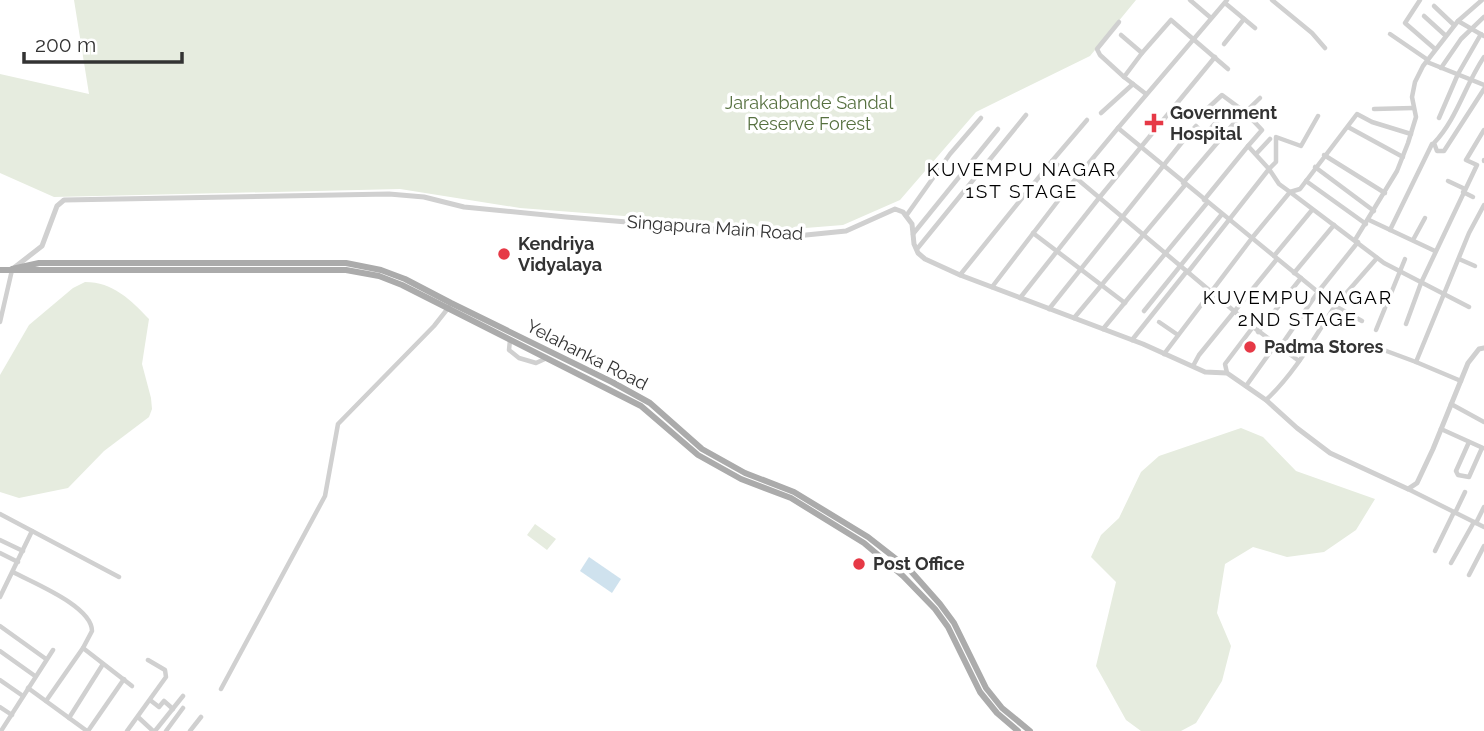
<svg xmlns="http://www.w3.org/2000/svg" width="1484" height="731" font-family="Raleway,sans-serif">
<rect width="100%" height="100%" fill="#fff"/>
<g fill="#e6ecdf">
<path d="M74,0h1062l-46,56 -114,56 -76,88 -57,25 -50,4 -273,-21 -120,-19 -346,8 -54,-24v-99l89,20z"/>
<path d="M85,282c28,0 46,18 64,37l-7,45 9,34 1,11 -3,8 -45,34 -36,37 -49,10 -19,-6v-117l29,-50 44,-37z"/>
<path d="M1241,428l22,9 33,34 79,28 -19,31 -32,22 -37,5 -34,-10 -28,17 -8,49 14,33 -9,35 -26,42 -15,8h-40l-15,-11 -30,-54 20,-84 -25,-25 10,-22 18,-17 22,-46 18,-16z"/>
<path d="M535,524l21,15 -9,11 -20,-15z"/>
</g>
<path fill="#cfe2ee" d="M589,557l32,22 -9,14 -32,-22z"/>
<g fill="none" stroke-linecap="round" stroke-linejoin="round">
<g stroke="#d0d0d0" stroke-width="4.5">
<path d="M1190,0l21,18"/>
<path d="M1227,0l-109,128 217,178c-21,32 -40,67 -69,94"/>
<path d="M1272,0l40,33 13,15"/>
<path d="M1420,0l-15,23 30,26"/>
<path d="M1225,3l30,25"/>
<path d="M1434,6l20,19"/>
<path d="M1424,16l22,20"/>
<path d="M1458,21l24,-21"/>
<path d="M1119,22l-22,27 3,6 24,22 18,-24"/>
<path d="M1390,34l38,26"/>
<path d="M1121,35l21,18 29,-33 57,49"/>
<path d="M1224,44l20,-25"/>
<path d="M1484,57c-19,28 -27,62 -50,86l3,8h7l40,-62"/>
<path d="M1427,62l57,23"/>
<path d="M1441,68l20,-29 23,-22"/>
<path d="M1124,77l22,17"/>
<path d="M1374,109l39,-1"/>
<path d="M1101,113l32,-29"/>
<path d="M1439,118l19,-44 23,-40"/>
<path d="M1348,127l55,30"/>
<path d="M1411,134l-39,-12 -15,-8 -57,75 -10,3 94,71 85,44"/>
<path d="M1256,154l14,-15"/>
<path d="M1324,155l61,38"/>
<path d="M1052,161l35,-41"/>
<path d="M1484,161v-1"/>
<path d="M1315,167l59,44"/>
<path d="M1306,181l60,43"/>
<path d="M1448,181l17,8"/>
<path d="M1183,183l52,-61 25,-24"/>
<path d="M1463,192l10,5"/>
<path d="M1204,200l44,-54 21,23 7,-7v-25l25,9 17,-30"/>
<path d="M906,216l44,-62 31,-36"/>
<path d="M1369,220l66,31"/>
<path d="M1390,230l42,-86"/>
<path d="M1033,233l92,70"/>
<path d="M913,234l85,-105"/>
<path d="M1355,240l42,-69 11,-28 8,-26 -4,-20 3,-15 8,-16 35,-45 26,15"/>
<path d="M1413,240l12,-22"/>
<path d="M917,249l109,-134"/>
<path d="M1274,256l38,-46"/>
<path d="M1459,259l16,7"/>
<path d="M1294,273l40,-48"/>
<path d="M960,275l92,-114 24,17 177,149 46,34"/>
<path d="M992,287l72,-94 54,-65"/>
<path d="M1020,298l79,-100 116,-141"/>
<path d="M1049,309l138,-173 9,-10 9,9 13,-15 -10,-12 14,-13 23,17 17,18 -14,16"/>
<path d="M1144,311l78,-97"/>
<path d="M1074,318l111,-133"/>
<path d="M1362,321l-27,-15 42,-48"/>
<path d="M0,322l12,-52"/>
<path d="M1159,322l19,13"/>
<path d="M1406,324l15,-41 56,-118 -11,-5 18,-30"/>
<path d="M1103,329l104,-126"/>
<path d="M1376,330l29,-71"/>
<path d="M1258,332l43,-54"/>
<path d="M510,340l-1,10 10,8 17,5 11,-5"/>
<path d="M1132,340l55,-69"/>
<path d="M1280,347l38,-55 40,-50"/>
<path d="M1381,349l35,13"/>
<path d="M1164,354l88,-116 38,-46 -11,-8 -10,-15 -81,103"/>
<path d="M1193,366l6,-11 78,-96"/>
<path d="M1227,373l-2,-9 28,-37"/>
<path d="M1461,381l-45,-19 53,-129 15,-28"/>
<path d="M1246,386l30,-42"/>
<path d="M1451,404l33,18"/>
<path d="M1441,429l42,19"/>
<path d="M1469,442l-13,29 2,4 11,2 13,-29"/>
<path d="M1408,489l76,38"/>
<path d="M1455,513l10,-21"/>
<path d="M0,514l119,63"/>
<path d="M1476,523l8,-16"/>
<path d="M0,540l23,11"/>
<path d="M1435,551l19,-39"/>
<path d="M0,553l18,9"/>
<path d="M1451,563l23,-41"/>
<path d="M13,572c20,11 79,34 79,59l-9,17"/>
<path d="M1469,575l15,-29"/>
<path d="M0,597l32,-66"/>
<path d="M0,626l46,33"/>
<path d="M0,651l35,25"/>
<path d="M0,680l23,16"/>
<path d="M28,688l59,43"/>
<path d="M221,689l104,-193 13,-72 96,-98 15,-19"/>
<path d="M150,700l9,7 5,-6 9,8"/>
<path d="M46,701l37,-53 49,38"/>
<path d="M0,707l12,8"/>
<path d="M138,717l15,14"/>
<path d="M69,718l34,-54"/>
<path d="M1,731l52,-81"/>
<path d="M88,731l36,-52"/>
<path d="M127,731l39,-54 -1,-7 -17,-10"/>
<path d="M155,731l28,-35"/>
<path d="M166,731l17,-23"/>
<path d="M190,731l11,-14"/>
</g>
<path stroke="#d0d0d0" stroke-width="5" d="M15,267l27,-21 15,-40 7,-6 325,-6 35,3 40,10 102,10 230,19 50,-5 49,-22 8,3 9,12 2,20 4,9 7,6 35,16 183,69 62,28 22,1 39,27 31,28 33,25 78,36 9,-6 16,-34 35,-86 11,-14 5,-1"/>
<g stroke="#ababab" stroke-width="6">
<path d="M12,269l27,-6h307l35,7 24,9 46,24 161,79 38,21 52,46 43,24 49,19 74,45 41,32 31,35 14,19 32,65 16,20 28,23"/>
<path d="M0,270h346l33,6 23,9 239,121 57,49 43,24 50,19 73,45 39,33 32,33 13,18 32,65 17,21 21,18"/>
</g>
</g>
<g fill="#e63946" stroke="#fff" stroke-width="2.5">
<path d="M1150.5 112.5h7v7h7v7h-7v7h-7v-7h-7v-7h7z"/>
<circle cx="504" cy="254" r="7"/>
<circle cx="1250" cy="347" r="7"/>
<circle cx="859" cy="564" r="7"/>
</g>
<g text-anchor="middle" stroke-width="7" stroke-linejoin="round" paint-order="stroke">
<g font-size="18" fill="#56703f" stroke="#fff">
<text x="809" y="109">Jarakabande Sandal<tspan x="809" dy="21">Reserve Forest</tspan></text>
</g>
<g font-size="18" font-weight="bold" fill="#333" stroke="#fff" text-anchor="start">
<text x="1170" y="119">Government<tspan x="1170" dy="21">Hospital</tspan></text>
<text x="518" y="250">Kendriya<tspan x="518" dy="21">Vidyalaya</tspan></text>
<text x="1264" y="353">Padma Stores</text>
<text x="873" y="570">Post Office</text>
</g>
<g font-size="18" fill="#333" stroke="#fff">
<text transform="translate(715 228) rotate(4)" y="6">Singapura Main Road</text>
<text transform="translate(587 355) rotate(27)" y="6">Yelahanka Road</text>
</g>
<g font-size="19" letter-spacing="2" fill="#000" stroke="#fff">
<text x="1022" y="176">KUVEMPU NAGAR<tspan x="1022" dy="22">1ST STAGE</tspan></text>
<text x="1298" y="304">KUVEMPU NAGAR<tspan x="1298" dy="22">2ND STAGE</tspan></text>
</g>
</g>
<path d="M24 52v10h158v-10" fill="none" stroke="#333333" stroke-width="3.5"/>
<text x="35" y="52" font-size="21" fill="#333333" stroke="#ffffff" stroke-width="5" paint-order="stroke">200 m</text>
</svg>
